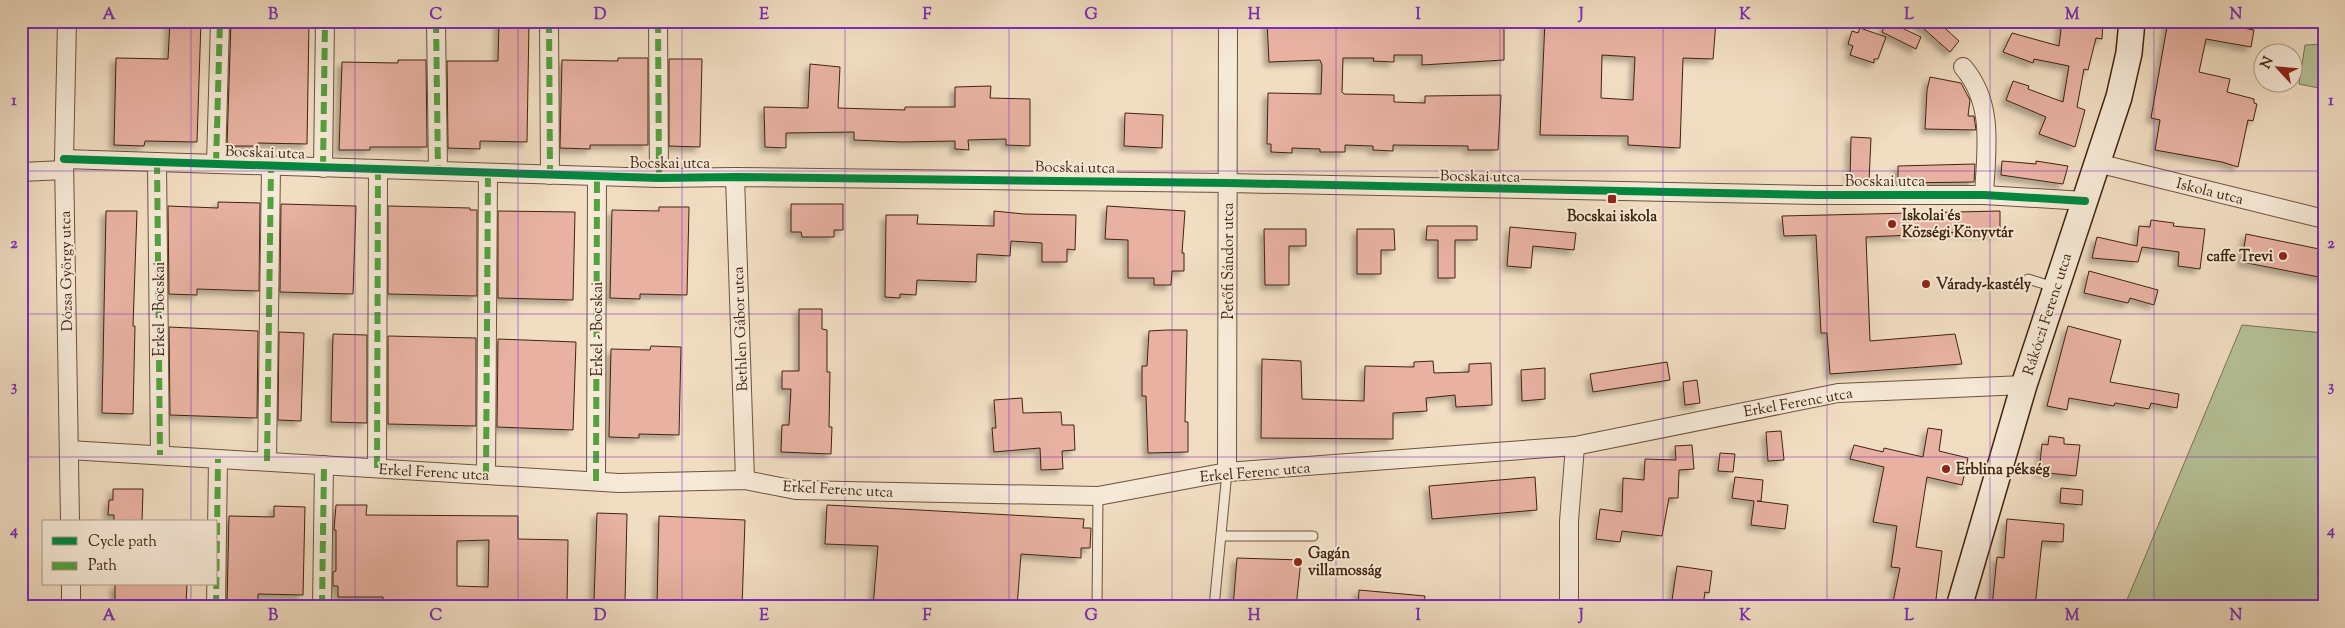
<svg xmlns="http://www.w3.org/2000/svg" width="2345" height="628" font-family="'Sorts Mill Goudy',serif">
<defs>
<filter id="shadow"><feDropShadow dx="-4.5" dy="4.5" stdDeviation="2.5" flood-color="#0004"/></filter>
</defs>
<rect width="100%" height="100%" fill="#f1ddc2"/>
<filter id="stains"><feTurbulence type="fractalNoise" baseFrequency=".004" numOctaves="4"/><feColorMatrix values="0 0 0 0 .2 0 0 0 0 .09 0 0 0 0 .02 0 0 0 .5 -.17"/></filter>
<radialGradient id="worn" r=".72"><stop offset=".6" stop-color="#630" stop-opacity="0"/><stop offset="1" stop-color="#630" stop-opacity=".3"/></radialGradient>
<g fill="#b6c297" stroke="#7b7253">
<path d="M2324,44v45l-25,-5 6,-39z"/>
<path d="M2242,325l82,8v274h-200z"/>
</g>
<g fill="#e8b1a2" stroke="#40230f" fill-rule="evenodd" filter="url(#shadow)">
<path d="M170,21h31l-4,121 -52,-1 -1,5 -30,-1 2,-87 52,1z"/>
<path d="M231,21h78l-2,123 -49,-1 -1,3h-30z"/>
<path d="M499,21h30l-2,121 -47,-1v8l-32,-1 -1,-87h51z"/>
<path d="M1267,21h237v39l-82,5v-10h-28v7l-21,-1 1,-3h-31l-1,34 2,2 50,1v7l31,1v-7l76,-1 -3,55h-30v-4l-75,-1v6l-20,-1v-4l-28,-1v7h-25v-3l-28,-1v5l-21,-1v-8h-4l1,-51 53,1 1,-29 -2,-5 -51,2z"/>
<path d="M1545,21h171l-3,38 -30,-1 -3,90 -52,-3v-9l-88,-1zM1602,55l33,2 -2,43 -32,-2z"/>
<path d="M1887,21l34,16 -5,12 -34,-17z"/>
<path d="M1915,21h22l22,20 -9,11z"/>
<path d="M2062,21h41l-1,18 -6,-1 -8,32 -4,-1 -7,38 8,3 -10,37 -36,-13 7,-17 -40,-17 7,-19 16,5 -1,3 35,13 6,-36 -35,-7 -1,4 -30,-11 9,-19 47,13z"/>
<path d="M2168,21h38l48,9 -3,17 -45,-8 -7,33 31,7 -3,13 27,7v4l3,1 -4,17 -5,-1 -10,47 -16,-5 -67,-12 5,-30 -9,-2z"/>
<path d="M1860,28l26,9 -8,22h-4v4l-24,-8 3,-9 -5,-2 4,-13 6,2z"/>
<path d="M618,58h30v87h-58v4l-30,-1 2,-88 56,1z"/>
<path d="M669,59h33l-2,88 -31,-1z"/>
<path d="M398,60h28l1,87h-57v3h-31l3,-88 56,1z"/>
<path d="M810,64l30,3 -2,41 67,2v-3h50v-20l36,-1 -1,12 40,1v47l-24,-1v-6l-38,1 1,10 -14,-1v-8l-53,1 -48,-2v-8l-68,1v15l-21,-1 -1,-40 44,1z"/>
<path d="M1930,77l31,6 9,17 -2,16h6l2,14 -51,-1 2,-39z"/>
<path d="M1125,113l38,2 -1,33 -38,-2z"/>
<path d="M1851,137l20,1 -2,43 -19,-1z"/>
<path d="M2002,161l34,3v-3l32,5 -5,18 -62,-9z"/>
<path d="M1975,164l-1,18 -76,1v-17z"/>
<path d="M218,202l42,1 -1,88 -62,-2v6l-28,-1 -1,-88 50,2z"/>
<path d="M281,204l75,2 -3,88 -73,-2z"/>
<path d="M791,204h52v26h-9v7h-32l-1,-5h-10z"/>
<path d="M388,206l82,2v2h7v86l-89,-2z"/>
<path d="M1107,206l78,5 -3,42h2v18h-12l-1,14h-17v-7h-26v-38l-23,-1z"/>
<path d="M659,207h30l-2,88 -47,-1v5l-30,-1 2,-88 47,1z"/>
<path d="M106,211h31l-4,115h2l-2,88 -31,-1z"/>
<path d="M498,211l77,1 -2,88 -75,-2z"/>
<path d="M994,211l30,3 52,1 -1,35 -8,-1v13h-25v-19l-31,-2 -1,15 -33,-2 -1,28 -59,-2 -1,15 -16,-1v4l-15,-1 1,-82h32l-1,9 77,2z"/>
<path d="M2000,211v22l-87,-1v3l-47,2 4,104 85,-7 7,30 -132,10 -3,-41h-6l-5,-98 -32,1 -2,-20z"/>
<path d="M2151,220l23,3 -1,3 32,3 -5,40 -22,-3 1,-14 -37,-5 -4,15 -46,-4 5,-21 40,9 2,-20 11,1z"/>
<path d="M1427,226h50v14h-22v38h-17v-38h-12z"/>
<path d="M1510,227l66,6 -2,17 -41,-4 -2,22 -24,-2z"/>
<path d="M1264,229h42v17h-17v39h-24z"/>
<path d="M1357,229h37l1,21h-14v24h-24z"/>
<path d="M2246,234l78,16v28l-82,-16z"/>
<path d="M2089,271l69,19 -4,15 -24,-7 -2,5 -44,-10z"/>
<path d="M799,309h23v20l5,1v42h3l-1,55h3l-1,27 -50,-2 1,-27h7l2,-36h-9v-18h17z"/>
<path d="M2068,326l53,14 -11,42 69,12 -2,14 -26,-5 -2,6 -34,-6 -1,3 -45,-8 -2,12 -20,-4z"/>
<path d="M169,327l89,4 -1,87 -87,-3z"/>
<path d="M1167,330h20l-2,92h3v30l-40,1 -2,-57h-4v-30h5l2,-35z"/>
<path d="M279,332l25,1 -3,88 -23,-1z"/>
<path d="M333,334l34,1v88l-36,-1z"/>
<path d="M388,336l88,2v88l-88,-2z"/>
<path d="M498,339l78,3 -3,88 -76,-3z"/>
<path d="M651,346l30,1 -2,88 -40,-1v4l-30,-1 2,-88 39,1z"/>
<path d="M1262,359l39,2 1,38 62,2 1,-35 49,1v-5l19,-1 1,12 35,-1v-8l22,-1 1,42 -36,2 -1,-12 -29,3 1,13 -34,2v26l-132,-1z"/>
<path d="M1667,362l3,18 -77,12 -3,-18z"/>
<path d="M1545,368v31l-23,2 -1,-31z"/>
<path d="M1697,380l3,23 -15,2 -2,-23z"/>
<path d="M1022,398l1,15 38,-1 1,13h12l1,25 -13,1 1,18 -22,1 -1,-22 -46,4 -2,-24h4l-2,-28z"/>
<path d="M1928,428l14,2 -3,21 29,7 -6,27 -35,-8 -11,70 26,4 -7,56h-43l8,-39 -9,-1 6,-41 -24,-4 11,-55 -34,-8 4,-14 29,7 1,-4 39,9z"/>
<path d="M1781,431l3,29 -16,1 -2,-29z"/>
<path d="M2049,436l15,2v6l16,1 -4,31 -37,-4 3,-28 6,1z"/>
<path d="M1692,445l2,24 -15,1 -1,28h-9l-7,38 -40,-5 -2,11 -24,-3 4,-30 22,3 1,-34 21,2 1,-21 31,1 -1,-14z"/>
<path d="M1720,453l15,1 -2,18 -15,-1z"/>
<path d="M1535,477l2,33 -105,9 -3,-33z"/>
<path d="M1735,477l28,3 -2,21h-4l31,4 -3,24 -34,-4 3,-24 -22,-3z"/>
<path d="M2061,488l22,2 -1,15 -22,-2z"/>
<path d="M113,489h30l-1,33h-28v-7h-6l1,-15h4z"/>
<path d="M336,505h31l-1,10 152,1v23l50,1 -1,66 -184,-1v-8h-45v-11h-5v-14l3,-1v-41h-2zM489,540l-1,47 -31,-1v-45z"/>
<path d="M827,505l257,14 -1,9h8l-1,20h-9v10l-60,-4 -4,53h-144l5,-61 -53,-2z"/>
<path d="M274,506l31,1 -2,88 -45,-1v11l-31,-1 2,-88 45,1z"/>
<path d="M597,513l30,1 -2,88 -31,-1z"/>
<path d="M659,516l86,4 -3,87 -85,-2z"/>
<path d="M2007,519l57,5 -1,18 -21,-1 -7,66h-43l5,-50 7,1z"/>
<path d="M1237,558l64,2 -5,47h-63z"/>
<path d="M1677,566l35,5 -3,22 -4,-1 -2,13 -11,-1v3h-21z"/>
<path d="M115,584h72l-1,20 -42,-1v4h-29z"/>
<path d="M1359,590l66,6 -1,11h-66z"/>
</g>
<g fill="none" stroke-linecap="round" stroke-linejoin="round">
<g stroke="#6c523c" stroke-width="11">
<g id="service">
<path d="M2028,279l26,8"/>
<path d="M1222,536h91"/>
<path d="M1097,607l1,-111"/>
<path d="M1214,607l13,-135"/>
</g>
</g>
<g stroke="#6c523c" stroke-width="20">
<g id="minor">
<path d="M67,21l-3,138 6,363"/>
<path d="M436,21l2,150"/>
<path d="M549,21l1,154"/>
<path d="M658,21l1,157"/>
<path d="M1963,67c32,37 23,84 21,128"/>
<path d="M64,159l595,19 76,-1 493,6 588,12h168l101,6"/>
<path d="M157,162l3,293"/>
<path d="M2097,163l227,56"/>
<path d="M216,164l4,-143"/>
<path d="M323,168l2,-147"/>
<path d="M21,172l43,-2"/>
<path d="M735,177l10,303"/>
<path d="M69,450l550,33 126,-3 51,10 302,6 129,-24 348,-26 263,-53 186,-8"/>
<path d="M267,461l4,-294"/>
<path d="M377,468l1,-299"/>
<path d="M1227,472l1,-451"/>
<path d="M486,475l2,-302"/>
<path d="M596,481l1,-305"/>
<path d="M71,584v23"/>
<path d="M216,607l2,-148"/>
<path d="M322,607l2,-142"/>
<path d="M1569,607v-86l6,-75"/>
</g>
</g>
<g stroke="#40230f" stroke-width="28">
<path id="secondary" d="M1959,607l65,-222 95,-288 10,-44 3,-32"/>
</g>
<use href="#service" stroke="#f6e9d7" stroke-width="9"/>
<use href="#minor" stroke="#f6e9d7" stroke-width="18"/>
<use href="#secondary" stroke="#f6e9d7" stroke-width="25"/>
<g stroke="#54a23f" stroke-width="6" stroke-dasharray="12 6" stroke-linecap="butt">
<path d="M436,21l2,150"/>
<path d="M549,21l1,154"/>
<path d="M658,21l1,157"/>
<path d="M157,162l3,293"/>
<path d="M216,164l4,-143"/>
<path d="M323,168l2,-147"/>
<path d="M267,461l4,-294"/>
<path d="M377,468l1,-299"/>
<path d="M486,475l2,-302"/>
<path d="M596,481l1,-305"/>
<path d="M216,607l2,-148"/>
<path d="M322,607l2,-142"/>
</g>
<g stroke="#f6e9d7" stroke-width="11">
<path id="cycleway" d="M64,159l595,19 76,-1 493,6 588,12h168l101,6"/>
</g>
<use href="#cycleway" stroke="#00873e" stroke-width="8"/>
</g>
<path fill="none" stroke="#7b2cbf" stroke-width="1" stroke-opacity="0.55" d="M191,21v501M355,21v586M518,21v586M682,21v586M845,21v586M1009,21v586M1172,21v586M1336,21v586M1500,21v586M1663,21v586M1827,21v586M1990,21v586M2154,21v586M21,171h2303M21,314h2303M21,457h2303M191,584v23"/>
<g fill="#8f2418" stroke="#f6e9d7" stroke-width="2">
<rect x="1607" y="194" width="10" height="10" rx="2.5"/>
<circle cx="1892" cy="224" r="5"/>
<circle cx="2283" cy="256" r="5"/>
<circle cx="1926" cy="284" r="5"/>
<circle cx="1946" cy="469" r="5"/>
<circle cx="1298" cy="562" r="5"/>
</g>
<g text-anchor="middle" stroke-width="4" stroke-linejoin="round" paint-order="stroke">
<g font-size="15" fill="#40230f" stroke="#f6e9d7">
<text transform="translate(265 152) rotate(2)" y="5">Bocskai utca</text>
<text x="670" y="168">Bocskai utca</text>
<text transform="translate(1075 167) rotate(1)" y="5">Bocskai utca</text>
<text transform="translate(1480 176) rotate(1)" y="5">Bocskai utca</text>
<text x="1885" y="186">Bocskai utca</text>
<text transform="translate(2210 191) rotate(14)" y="5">Iskola utca</text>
<text transform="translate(1228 261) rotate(-90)" y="5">Petőfi Sándor utca</text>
<text transform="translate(66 271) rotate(-91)" y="5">Dózsa György utca</text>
<text transform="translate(159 309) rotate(-90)" y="5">Erkel - Bocskai</text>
<text transform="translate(2047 314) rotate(-72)" y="5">Rákóczi Ferenc utca</text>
<text transform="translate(597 329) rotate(-90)" y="5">Erkel - Bocskai</text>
<text transform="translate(740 329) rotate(-92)" y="5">Bethlen Gábor utca</text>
<text transform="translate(1798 402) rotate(-10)" y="5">Erkel Ferenc utca</text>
<text transform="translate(434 472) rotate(3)" y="5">Erkel Ferenc utca</text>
<text transform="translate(1255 472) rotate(-5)" y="5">Erkel Ferenc utca</text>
<text transform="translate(838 489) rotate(3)" y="5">Erkel Ferenc utca</text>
</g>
<g font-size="15" font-weight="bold" fill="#40230f" stroke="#f6e9d7" text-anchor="start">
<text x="1902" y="220">Iskolai és<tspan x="1902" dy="17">Községi Könyvtár</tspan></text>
<text x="1612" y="221" text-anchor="middle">Bocskai iskola</text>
<text x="2273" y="261" text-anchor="end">caffe Trevi</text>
<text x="1936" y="289">Várady-kastély</text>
<text x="1956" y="474">Erblina pékség</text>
<text x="1308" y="558">Gagán<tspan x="1308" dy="17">villamosság</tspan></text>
</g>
</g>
<rect width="2345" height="628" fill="none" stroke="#f1ddc2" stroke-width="55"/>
<rect x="42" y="520" width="175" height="65" fill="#f6e9d7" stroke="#ad9a87"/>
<rect x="52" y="537" width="25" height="8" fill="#00873e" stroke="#ad9a87"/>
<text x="88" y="546" font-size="15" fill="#40230f">Cycle path</text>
<rect x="52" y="562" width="25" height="8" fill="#54a23f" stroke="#ad9a87"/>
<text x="88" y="570" font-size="15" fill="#40230f">Path</text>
<g transform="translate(2278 68) rotate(296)"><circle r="24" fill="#f6e9d7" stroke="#ad9a87"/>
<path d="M0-4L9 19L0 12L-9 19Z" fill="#8f2418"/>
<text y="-8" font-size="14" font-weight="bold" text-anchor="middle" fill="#40230f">N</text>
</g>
<rect x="28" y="28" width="2290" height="572" fill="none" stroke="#7b2cbf" stroke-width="2"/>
<g font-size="16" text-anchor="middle" font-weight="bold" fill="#7b2cbf">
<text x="109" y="19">A</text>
<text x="273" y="19">B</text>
<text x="436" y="19">C</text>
<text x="600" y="19">D</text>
<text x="764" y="19">E</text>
<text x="927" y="19">F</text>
<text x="1091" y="19">G</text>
<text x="1254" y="19">H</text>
<text x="1418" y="19">I</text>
<text x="1581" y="19">J</text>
<text x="1745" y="19">K</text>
<text x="1909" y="19">L</text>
<text x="2072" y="19">M</text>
<text x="2236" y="19">N</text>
<text x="14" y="105">1</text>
<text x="2331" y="105">1</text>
<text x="14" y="248">2</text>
<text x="2331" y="248">2</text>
<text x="14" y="391">3</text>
<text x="2331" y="391">3</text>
<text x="14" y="535">4</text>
<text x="2331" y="535">4</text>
<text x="109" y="620">A</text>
<text x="273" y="620">B</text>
<text x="436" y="620">C</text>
<text x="600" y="620">D</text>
<text x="764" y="620">E</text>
<text x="927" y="620">F</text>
<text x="1091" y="620">G</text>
<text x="1254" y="620">H</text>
<text x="1418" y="620">I</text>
<text x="1581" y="620">J</text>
<text x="1745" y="620">K</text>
<text x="1909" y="620">L</text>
<text x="2072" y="620">M</text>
<text x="2236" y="620">N</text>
</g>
<rect width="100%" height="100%" filter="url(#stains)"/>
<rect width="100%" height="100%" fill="url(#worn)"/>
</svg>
